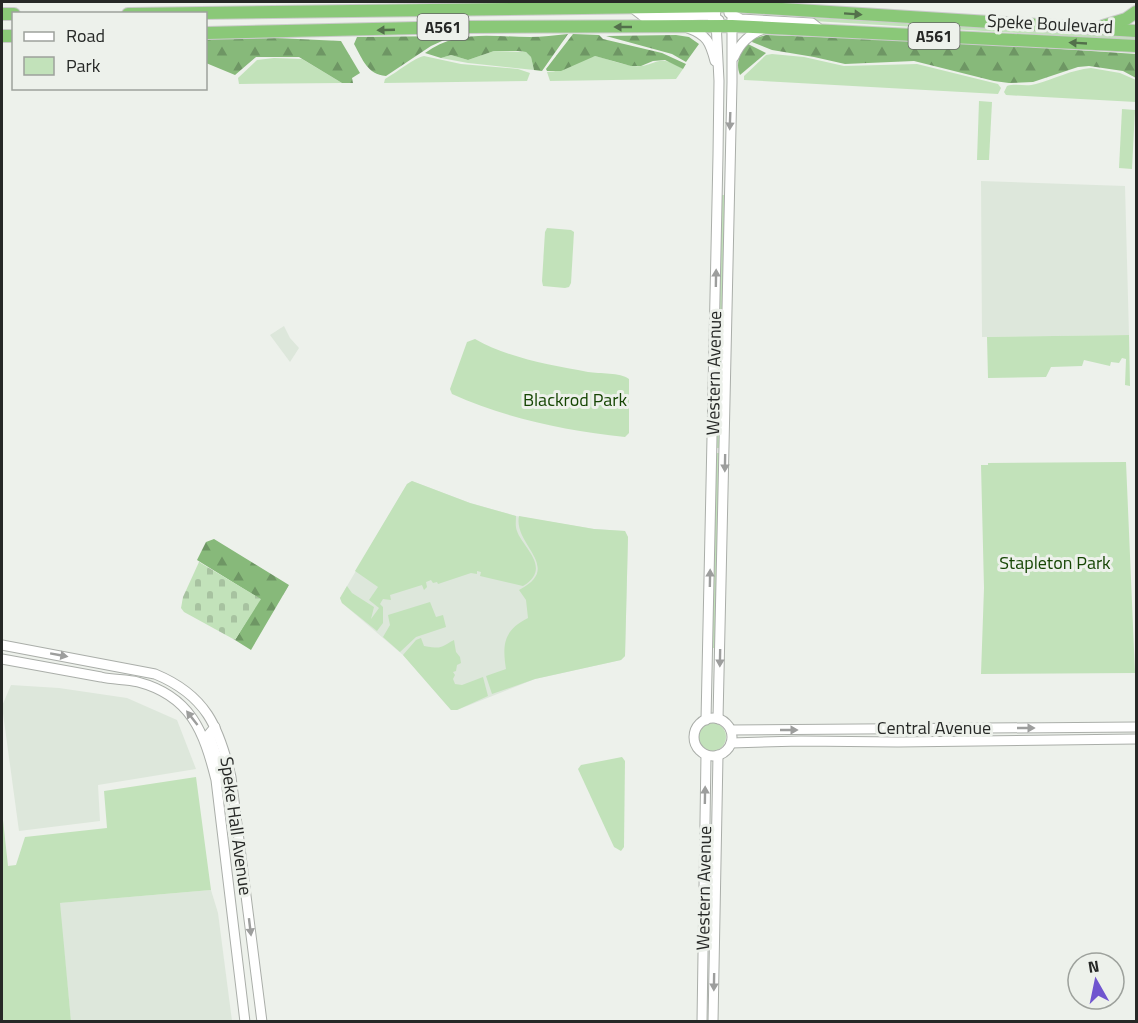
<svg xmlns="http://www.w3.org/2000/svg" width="1138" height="1023" font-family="'Titillium Web',sans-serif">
<defs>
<pattern id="forest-firs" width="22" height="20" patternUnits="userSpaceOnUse" patternTransform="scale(1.5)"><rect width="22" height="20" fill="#87b97a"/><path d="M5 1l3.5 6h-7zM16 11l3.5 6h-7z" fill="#6e9664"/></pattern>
<pattern id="cemetery-stones" width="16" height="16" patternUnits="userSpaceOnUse" patternTransform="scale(1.5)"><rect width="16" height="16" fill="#c2e2ba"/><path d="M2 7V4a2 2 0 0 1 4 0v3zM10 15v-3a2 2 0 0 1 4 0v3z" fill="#a7c2a0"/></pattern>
</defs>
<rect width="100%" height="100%" fill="#edf1eb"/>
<g fill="#dde7db">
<path d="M981,181l144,5 4,149 -147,2z"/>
<path d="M284,326l6,12 9,10 -9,14 -20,-27z"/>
<path d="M412,481l58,22 46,13 78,13 31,2 3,6 -3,119 -4,4 -86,19 -78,31h-6l-48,-55 -61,-52 -2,-5 67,-114z"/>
<path d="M11,685l48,3 68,10 50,22 19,49 -98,16 2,36 -81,10 -17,-125z"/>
<path d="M211,890l7,23 14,108h-161l-12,-118z"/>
</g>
<g fill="#c2e2ba">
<path d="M744,14l392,22v4l-391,-23z"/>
<path d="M494,51l32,1 5,5 3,13 -66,-7 -27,-5 10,-3 17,5z"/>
<path d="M772,54l32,3 40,9 73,-2 81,20 3,4 -3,6 -254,-14v-4l22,-21z"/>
<path d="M424,56l37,8 57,5 12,4 -3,8 -143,2 1,-4c11,-6 29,-21 39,-23z"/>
<path d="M595,56c13,3 25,8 38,10 23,2 24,-15 50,3l-7,10 -126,2 -3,-9c18,0 31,-13 48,-16z"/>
<path d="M274,58l28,1 40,24 -103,1 -1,-6 19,-18z"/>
<path d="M1091,68l29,5 16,7v22l-130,-7 -2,-3 3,-6c9,-3 19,1 29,-2 18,-5 35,-14 55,-16z"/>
<path d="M979,101l13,1 -3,58h-12z"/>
<path d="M1122,109l13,1 -3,59 -13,-1z"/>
<path d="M722,195h4l-5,253h-5z"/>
<path d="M547,228l24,2 3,2 -3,51 -2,4 -4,1 -22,-2 -1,-5 3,-49z"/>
<path d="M1129,335l1,51 -5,-1 1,-26 -4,-1 -3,5 -8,-1 -1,4 -26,-6 -2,6 -31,1 -5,10 -58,1 -1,-41z"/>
<path d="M475,339c33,19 75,26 113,33 12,2 32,0 41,7v54l-4,4c-61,-7 -117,-18 -173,-43l-2,-5 17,-47z"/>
<path d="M716,453h4l-3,195h-5z"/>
<path d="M1126,462l9,211 -154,1 3,-86 -3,-123h7v-2z"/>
<path d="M412,481l58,22 46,13c0,5 -1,10 1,15 5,16 36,37 6,55l-43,-10 1,-4 -4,-1v3l-6,-1 -33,11 -1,-2 -4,1 -2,-3 -5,2 1,5 -3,3 -2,-5 -32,10 1,5 -8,-1 -3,5 3,3v16l-6,8 -35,-28 -2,-5 7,-12 5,7 22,14 -3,12 8,-11 -10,-8 9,-13 -23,-16 52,-87z"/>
<path d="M519,516l75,13 31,2 3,6 -3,119 -4,4 -86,19 -43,15 -6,-18 20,-7c-4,-25 -2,-39 22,-51l-2,-18 -7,-10c45,-23 -6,-45 0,-74z"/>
<path d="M430,602l6,15 7,-2 3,12 -30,10 -16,15 -17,-15 7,-12 -2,-10z"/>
<path d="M421,638l3,8c19,3 15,2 30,-6l2,12 4,5 1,6 -4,2 -1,6 -3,1 2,3 -2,4 2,5 7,1 21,-8 5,19 -31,14h-6l-48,-55 13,-15z"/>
<circle cx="712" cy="737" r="14"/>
<path d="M622,757l3,4 -1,86 -3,4 -7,-4 -36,-78 3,-4z"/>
<path d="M196,777l15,113 -151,13 11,118h-69v-210l6,55 8,-1 9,-28 82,-9 -3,-37z"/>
</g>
<g fill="url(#forest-firs)">
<path d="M568,34l-26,37 -8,-1 -3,-13 -5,-5 -8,-1h-24l-26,9 -17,-5 -10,3 -16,-5c32,-24 68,-16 105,-16 12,0 25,-2 38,-3z"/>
<path d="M573,34l26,1 4,4 59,14 24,11 -3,5 -18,-9 -12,1 -12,5h-10l-36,-10 -34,15h-14l-1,-2z"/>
<path d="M676,35l13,2 10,7 -13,18 -14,-8 -66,-18z"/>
<path d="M766,35l190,7 180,12v24l-13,-7 -34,-5 -11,1 -45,15 -24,1 -15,-2 -80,-20 -69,3 -31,-7 -42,-7 -20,-8 1,-3z"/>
<path d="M453,36l-22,10 -45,30c-19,-2 -23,-16 -32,-32l3,-7z"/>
<path d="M276,38l65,3 19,32 -8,5 1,5h-11l-43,-26h-43l-21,18 -29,-12v-24z"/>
<path d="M748,44l18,9 -26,22c-5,-12 0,-23 8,-31z"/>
<path d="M214,539l75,46 -38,65 -16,-10 25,-41 -63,-39 9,-18z"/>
</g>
<path fill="url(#cemetery-stones)" d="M199,562l62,37 -26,41 -51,-28 -3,-4 2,-11z"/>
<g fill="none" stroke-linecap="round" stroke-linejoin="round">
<g stroke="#aaaea9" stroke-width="11">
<g id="tertiary">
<path d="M634,6l-3,1 13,10 64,-2 11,5"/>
<path d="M729,13l12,6 71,4 9,7"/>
<path d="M688,28c19,7 22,14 27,33"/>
<path d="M734,57c6,-14 15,-23 30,-28"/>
<path d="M2,645l153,29c51,21 64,53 76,103l31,245"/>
<path d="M2,659c33,6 66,12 99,18 12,3 25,2 37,5 53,14 66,50 78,98l29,242"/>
<circle cx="713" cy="737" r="19"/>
<path d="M718,719l14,-637v-76l-2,-4"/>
<path d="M706,720l12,-565 1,-74 -4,-79"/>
<path d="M215,727l-6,7 13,38 -3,11"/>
<path d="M731,730l405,-3"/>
<path d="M731,743l70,-2 97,1 238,-3"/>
<path d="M702,1022l4,-267"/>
<path d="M713,1022l5,-267"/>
</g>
</g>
<g stroke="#cbcbcb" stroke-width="14">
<g id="trunk">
<path d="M2,14h12"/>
<path d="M128,14l604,-8 404,25"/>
<path d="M1103,26l23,-7 10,-7"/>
<path d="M206,33l254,-6 272,-1 404,20"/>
<path d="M2,36h12"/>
</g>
</g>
<use href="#tertiary" stroke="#fff" stroke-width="9"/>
<use href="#trunk" stroke="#8ac878" stroke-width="12"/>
</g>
<defs><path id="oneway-solid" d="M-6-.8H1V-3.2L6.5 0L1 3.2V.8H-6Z" transform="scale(1.5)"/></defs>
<g fill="#53704b">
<use href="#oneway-solid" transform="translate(853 14) rotate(4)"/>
<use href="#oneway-solid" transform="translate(623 27) rotate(180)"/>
<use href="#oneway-solid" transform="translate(386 30) rotate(178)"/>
<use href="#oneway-solid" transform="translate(1078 43) rotate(-177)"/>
</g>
<g fill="#9d9e9d">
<use href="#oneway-solid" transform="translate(730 121) rotate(92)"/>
<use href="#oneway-solid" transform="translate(716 278) rotate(-89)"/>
<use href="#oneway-solid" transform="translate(725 463) rotate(91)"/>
<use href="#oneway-solid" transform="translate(710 578) rotate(-89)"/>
<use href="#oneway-solid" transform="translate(59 655) rotate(10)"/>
<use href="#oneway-solid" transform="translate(720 658) rotate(91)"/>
<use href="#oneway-solid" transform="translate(192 718) rotate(-128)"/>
<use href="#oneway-solid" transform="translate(1026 728)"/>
<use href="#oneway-solid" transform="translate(789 730)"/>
<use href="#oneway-solid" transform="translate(705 795) rotate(-89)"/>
<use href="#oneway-solid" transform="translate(250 927) rotate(83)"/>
<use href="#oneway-solid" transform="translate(714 982) rotate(91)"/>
</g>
<g text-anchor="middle" stroke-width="6" stroke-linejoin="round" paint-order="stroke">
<g fill="#edf1eb" stroke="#626461" stroke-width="1.5">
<rect x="417.5" y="14" width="51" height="26" rx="4.5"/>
<rect x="908.5" y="23" width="51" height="26" rx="4.5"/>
</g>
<g font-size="16" font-weight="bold" fill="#262826">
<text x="443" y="33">A561</text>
<text x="934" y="42">A561</text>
</g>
<g font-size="18" fill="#262826" stroke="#edf1eb">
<text transform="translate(1050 24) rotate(3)" y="6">Speke Boulevard</text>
<text transform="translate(714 373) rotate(-89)" y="6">Western Avenue</text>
<text x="934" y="734">Central Avenue</text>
<text transform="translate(236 826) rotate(82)" y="6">Speke Hall Avenue</text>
<text transform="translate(704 888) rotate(-89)" y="6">Western Avenue</text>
</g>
<g font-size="18" fill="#154503" stroke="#edf1eb">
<text x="575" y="406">Blackrod Park</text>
<text x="1055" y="569">Stapleton Park</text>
</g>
</g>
<rect width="1138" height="1023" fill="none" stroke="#262826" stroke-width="6"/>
<rect x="12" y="12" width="195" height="78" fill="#edf1eb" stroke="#9da19c" stroke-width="1.5"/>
<rect x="24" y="32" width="30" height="9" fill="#ffffff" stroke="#9da19c" stroke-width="1.5"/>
<text x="66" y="42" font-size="18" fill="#262826">Road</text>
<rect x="24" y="57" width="30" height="18" fill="#c2e2ba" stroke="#9da19c" stroke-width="1.5"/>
<text x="66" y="72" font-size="18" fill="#262826">Park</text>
<g transform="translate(1096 981) rotate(351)"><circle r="28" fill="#edf1eb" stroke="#9da19c" stroke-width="1.5"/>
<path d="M0-4.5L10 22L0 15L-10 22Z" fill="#7055cf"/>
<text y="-9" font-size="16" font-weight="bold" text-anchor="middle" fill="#262826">N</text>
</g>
</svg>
